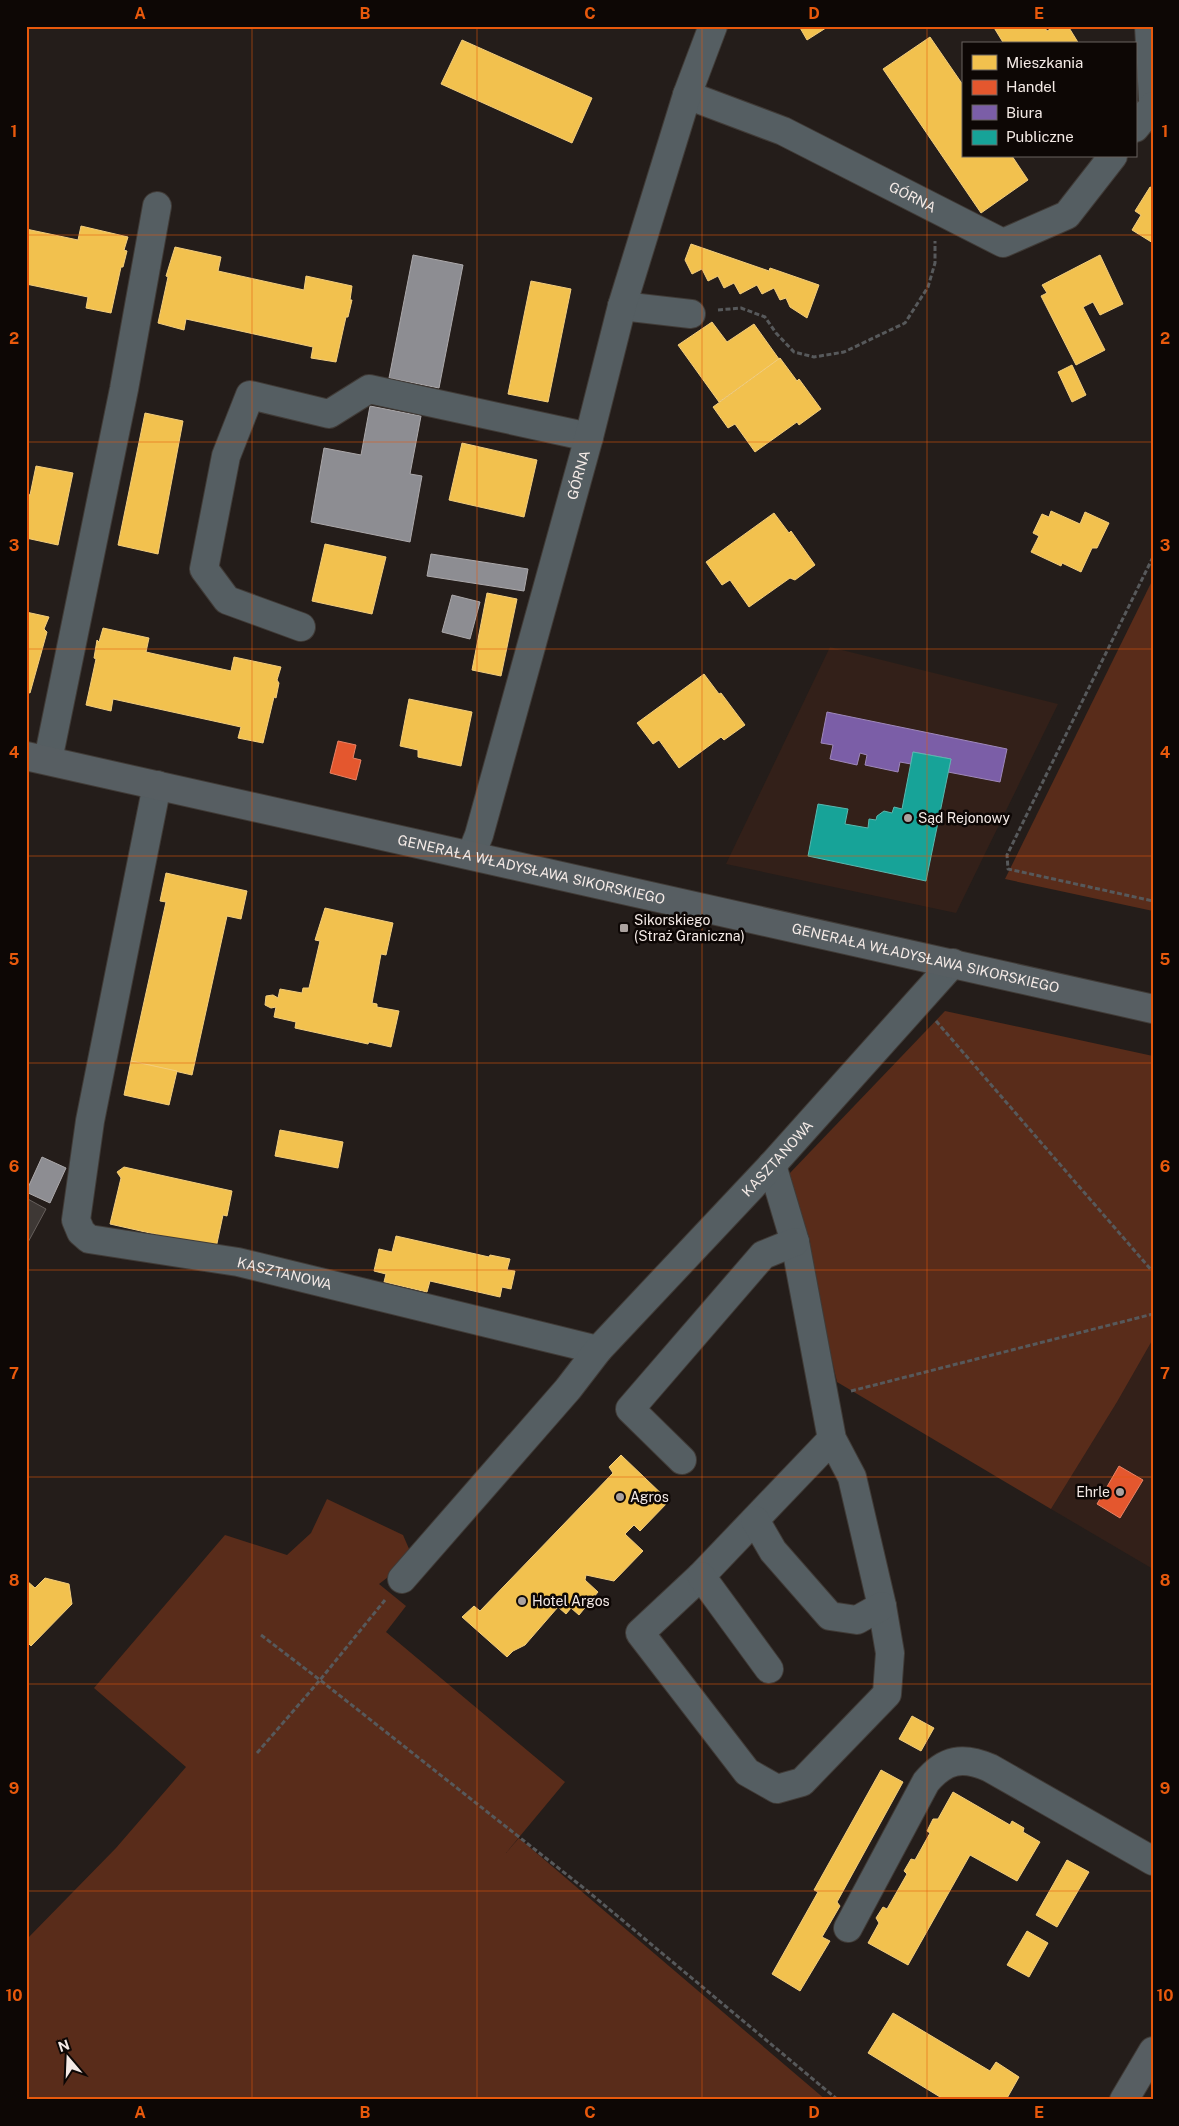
<svg xmlns="http://www.w3.org/2000/svg" width="1179" height="2126" font-family="'Public Sans',sans-serif">
<rect width="100%" height="100%" fill="#241d1a"/>
<g fill="#332019">
<path d="M830,647l228,57 -102,209 -230,-49z"/>
<path d="M1153,1339v230l-102,-60 66,-107z"/>
</g>
<g fill="#592c1a">
<path d="M1153,579v332l-148,-32z"/>
<path d="M945,1011l208,45v283l-36,63 -66,107 -214,-127 -48,-208z"/>
<path d="M327,1499l76,36 10,23 -34,26 27,22 -20,26 179,150 -59,71 13,-15 307,262h-800v-160l90,-92 70,-81 -92,-79 131,-153 62,20 24,-22z"/>
</g>
<g fill="#f2c14e" stroke="#f3cd7c">
<path d="M799,26h30l-22,14z"/>
<path d="M993,26h51l3,5 8,-5h13l11,18h-75z"/>
<path d="M930,37l33,48v71h49l16,24 -47,33 -98,-144z"/>
<path d="M462,40l130,58 -20,45 -131,-59z"/>
<path d="M1150,187l3,1v55l-21,-13 9,-15 -6,-4z"/>
<path d="M81,226l47,11 -4,13 3,1 -4,16h-2l-10,46 -25,-5 2,-11 -62,-13v-55l52,11z"/>
<path d="M691,244l78,27 1,-3 49,17 -12,33 -17,-11 -4,-9 -6,2 -6,-12 -12,6 -5,-9 -17,9 -6,-11 -10,5 -6,-12 -10,5 -6,-12 -10,5 -7,-14z"/>
<path d="M175,247l46,10 -3,14 86,19 2,-14 46,10 -2,14h2l-4,17h-2l-10,45 -25,-4 2,-11 -127,-28 -2,11 -26,-7 10,-46 -2,-1z"/>
<path d="M1100,255l23,49 -23,11 -7,-13 -10,5 22,43 -29,15 -35,-69 6,-3 -5,-8z"/>
<path d="M531,281l40,8 -23,113 -40,-8z"/>
<path d="M712,322l15,20 27,-18 25,35 -60,43 -41,-57z"/>
<path d="M780,358l17,23 2,-2 22,30 -22,16 -2,-3 -42,30 -20,-28 -7,4 -15,-21z"/>
<path d="M1072,365l14,30 -14,7 -14,-30z"/>
<path d="M145,413l38,8 -25,133 -40,-9z"/>
<path d="M462,443l75,17 -13,57 -75,-17z"/>
<path d="M36,466l37,7 -15,72 -32,-7v-44l4,1z"/>
<path d="M1051,511l29,13 5,-12 24,11 -12,25h-5l-11,24 -19,-9 -1,3 -30,-14 8,-16 -6,-3 9,-19 7,3z"/>
<path d="M774,513l15,20 2,-2 24,34 -20,15 -5,-2 -41,29 -19,-27 -8,5 -16,-23z"/>
<path d="M325,544l61,13 -14,57 -60,-13z"/>
<path d="M487,593l30,6 -16,77 -29,-6z"/>
<path d="M26,612l23,5 -5,12 3,3 -17,61 -4,-1z"/>
<path d="M103,628l46,10 -3,14 85,19 3,-14 47,10 -4,13 2,3 -3,15 -2,-1 -11,46 -25,-5 3,-11 -128,-28 -2,12 -25,-6 10,-46 -2,-1 3,-18 2,2z"/>
<path d="M704,674l15,20 2,-1 24,32 -21,15 -3,-3 -42,31 -20,-28 -6,4 -16,-21z"/>
<path d="M409,699l63,13 -11,54 -43,-9v-7l-18,-4z"/>
<path d="M166,873l81,18 -6,28 -14,-3 -35,159 -61,-14 35,-159 -6,-1z"/>
<path d="M325,908l68,15 -7,32 -5,-1 -9,49 5,1v3l22,4 -8,36 -22,-5 -1,2 -73,-16 1,-6 -22,-5 2,-10 -5,1 -6,-3 1,-9 7,-1 5,3 2,-9 22,4 1,-5h6l11,-47 -5,-1z"/>
<path d="M131,1061l46,10 -8,34 -45,-10z"/>
<path d="M280,1130l63,12 -5,26 -63,-12z"/>
<path d="M124,1167l108,24 -5,25 -4,-1 -7,33 -106,-24 11,-46 -4,-6z"/>
<path d="M396,1236l93,21 1,-2 20,4 -3,11 8,1 -4,18 -9,-2 -2,10 -70,-16 -3,11 -43,-10 2,-8 -12,-3 5,-22 13,3z"/>
<path d="M621,1455l48,46 -29,30 -6,-6 -9,9 18,17 -29,30 -28,-6 -1,5 13,12 -19,23 -8,-7 -5,6 -8,-7 -33,38 -12,6 -6,6 -45,-40 12,-11 6,5 133,-138 -4,-6z"/>
<path d="M45,1578l24,6 3,20 -41,42 -5,-5v-61l9,8z"/>
<path d="M912,1716l22,12 -13,23 -22,-12z"/>
<path d="M881,1770l22,12 -66,120 3,4 -18,31 8,4 -30,50 -28,-17 46,-82 -4,-2z"/>
<path d="M953,1792l57,33 2,-4 12,7 -1,4 17,10 -23,39 -47,-26 -62,110 -40,-22 11,-20 -3,-5 7,-11 4,2 20,-35 -3,-3 7,-12 4,1 15,-27 -3,-2 6,-12h5z"/>
<path d="M1067,1860l22,12 -32,55 -21,-12z"/>
<path d="M1027,1931l21,12 -19,34 -22,-12z"/>
<path d="M893,2013l97,58 6,-9 23,15 -13,23h-61l-77,-47z"/>
</g>
<g fill="#e4572e" stroke="#e98365">
<path d="M338,741l18,4 -3,13 8,2 -5,20 -26,-7z"/>
<path d="M1119,1466l24,14 -23,38 -23,-14z"/>
</g>
<path fill="#7b5ea7" stroke="#9f88ba" d="M827,712l180,37 -7,33 -52,-10 3,-13 -38,-7 -2,12 -11,-2 -2,10 -33,-7 2,-10 -7,-2 -3,12 -27,-6 3,-14 -12,-2z"/>
<path fill="#17a398" stroke="#59b8af" d="M913,752l38,7 -25,122 -118,-25 10,-52 30,5 -3,15 23,4 1,-9 7,1 1,-4 7,-5 8,2 2,-6 8,2z"/>
<g fill="#8d8d92" stroke="#aca9ab">
<path d="M413,255l50,10 -24,123 -50,-10z"/>
<path d="M370,406l51,10 -11,58 12,2 -12,66 -99,-20 13,-74 37,7z"/>
<path d="M431,554l97,15 -4,22 -97,-15z"/>
<path d="M452,595l28,7 -10,37 -28,-7z"/>
<path d="M42,1157l24,11 -16,35 -24,-11z"/>
</g>
<path fill="#3e3835" stroke="#665f5c" d="M26,1198l20,11 -20,37z"/>
<g fill="none" stroke-linecap="round" stroke-linejoin="round">
<g stroke="#403b37" stroke-width="30">
<g id="minor">
<path d="M1149,26l4,73"/>
<path id="s1" d="M687,95l96,36 220,112 64,-28 46,-59"/>
<path d="M1135,128l18,-22"/>
<path d="M622,306l69,8"/>
<path d="M301,627l-74,-27 -23,-31 22,-113 24,-61 79,19 40,-25 220,48"/>
<path d="M48,760l76,-371 33,-183"/>
<path id="s2" d="M157,785l-67,336 -14,99 5,12 8,7 149,23 360,88"/>
<path id="s3" d="M471,855l8,-20 110,-398 33,-131 65,-211 26,-69"/>
<path d="M772,1165l23,77 37,197 -131,137 -61,57 107,139 30,17 25,-7 85,-88 3,-41 -8,-47 -30,-129 -20,-38"/>
<path d="M682,1460l-52,-51 133,-154 32,-13"/>
<path d="M755,1520l18,31 57,65 27,4 25,-14"/>
<path d="M701,1576l68,93"/>
<path id="s4" d="M402,1579l166,-190 30,-39 174,-185 181,-202"/>
<path d="M848,1928l78,-146c19,-23 37,-26 64,-14l163,93"/>
</g>
</g>
<g stroke="#403b37" stroke-width="30">
<g id="major">
<path id="s5" d="M26,756l1127,253"/>
<path d="M1124,2100l29,-49"/>
</g>
</g>
<g stroke="#57595b" stroke-width="3" stroke-dasharray="5 2.5" stroke-linecap="butt">
<path d="M718,310l23,-2 24,9 11,16 18,19 20,5 30,-5 61,-29 23,-36 7,-24v-22"/>
<path d="M1153,557l-146,298 1,14 145,32"/>
<path d="M936,1021l217,251"/>
<path d="M851,1391l302,-77"/>
<path d="M261,1635l59,45 65,-80"/>
<path d="M257,1753l63,-73 265,209 253,211"/>
</g>
<use href="#minor" stroke="#555e62" stroke-width="28"/>
<use href="#major" stroke="#575e62" stroke-width="28"/>
</g>
<path fill="none" stroke="#e8590c" stroke-width="1" stroke-opacity="0.55" d="M252,26v2074M477,26v2074M702,26v2074M927,26v2074M26,235h1127M26,442h1127M26,649h1127M26,856h1127M26,1063h1127M26,1270h1127M26,1477h1127M26,1684h1127M26,1891h1127"/>
<g fill="#aba29f" stroke="#0d0705" stroke-width="2">
<circle cx="908" cy="818" r="5"/>
<rect x="619" y="923" width="10" height="10" rx="2.5"/>
<circle cx="1120" cy="1492" r="5"/>
<circle cx="620" cy="1497" r="5"/>
<circle cx="522" cy="1601" r="5"/>
</g>
<g text-anchor="middle" stroke-width="5" stroke-linejoin="round" paint-order="stroke">
<g font-size="14" fill="#f4eae6" stroke="#0d0705">
<text dy="5" stroke="none"><textPath href="#s1" startOffset="248">GÓRNA</textPath></text>
<text dy="5" stroke="none"><textPath href="#s3" startOffset="395">GÓRNA</textPath></text>
<text dy="5" stroke="none"><textPath href="#s5" startOffset="518">GENERAŁA WŁADYSŁAWA SIKORSKIEGO</textPath></text>
<text dy="5" stroke="none"><textPath href="#s5" startOffset="922">GENERAŁA WŁADYSŁAWA SIKORSKIEGO</textPath></text>
<text dy="5" stroke="none"><textPath href="#s4" startOffset="564">KASZTANOWA</textPath></text>
<text dy="5" stroke="none"><textPath href="#s2" startOffset="665">KASZTANOWA</textPath></text>
</g>
<g font-size="14" fill="#f4eae6" stroke="#0d0705" text-anchor="start">
<text x="918" y="823">Sąd Rejonowy</text>
<text x="634" y="925">Sikorskiego<tspan x="634" dy="16">(Straż Graniczna)</tspan></text>
<text x="1110" y="1497" text-anchor="end">Ehrle</text>
<text x="630" y="1502">Agros</text>
<text x="532" y="1606">Hotel Argos</text>
</g>
</g>
<rect width="1179" height="2126" fill="none" stroke="#0d0705" stroke-width="55"/>
<rect x="962" y="42" width="175" height="115" fill="#0d0705" stroke="#69625f"/>
<rect x="972" y="55" width="25" height="15" fill="#f2c14e" stroke="#69625f"/>
<text x="1006" y="68" font-size="15" fill="#f4eae6">Mieszkania</text>
<rect x="972" y="80" width="25" height="15" fill="#e4572e" stroke="#69625f"/>
<text x="1006" y="92" font-size="15" fill="#f4eae6">Handel</text>
<rect x="972" y="105" width="25" height="15" fill="#7b5ea7" stroke="#69625f"/>
<text x="1006" y="118" font-size="15" fill="#f4eae6">Biura</text>
<rect x="972" y="130" width="25" height="15" fill="#17a398" stroke="#69625f"/>
<text x="1006" y="142" font-size="15" fill="#f4eae6">Publiczne</text>
<g transform="translate(68 2058) rotate(341)" stroke="#0d0705" stroke-width="4" paint-order="stroke">
<path d="M0-4L9 19L0 12L-9 19Z" fill="#f4eae6"/>
<text y="-8" font-size="14" font-weight="bold" text-anchor="middle" fill="#f4eae6">N</text>
</g>
<rect x="28" y="28" width="1124" height="2070" fill="none" stroke="#e8590c" stroke-width="2"/>
<g font-size="16" text-anchor="middle" font-weight="bold" fill="#e8590c">
<text x="140" y="19">A</text>
<text x="365" y="19">B</text>
<text x="590" y="19">C</text>
<text x="814" y="19">D</text>
<text x="1039" y="19">E</text>
<text x="14" y="137">1</text>
<text x="1165" y="137">1</text>
<text x="14" y="344">2</text>
<text x="1165" y="344">2</text>
<text x="14" y="551">3</text>
<text x="1165" y="551">3</text>
<text x="14" y="758">4</text>
<text x="1165" y="758">4</text>
<text x="14" y="965">5</text>
<text x="1165" y="965">5</text>
<text x="14" y="1172">6</text>
<text x="1165" y="1172">6</text>
<text x="14" y="1379">7</text>
<text x="1165" y="1379">7</text>
<text x="14" y="1586">8</text>
<text x="1165" y="1586">8</text>
<text x="14" y="1794">9</text>
<text x="1165" y="1794">9</text>
<text x="14" y="2001">10</text>
<text x="1165" y="2001">10</text>
<text x="140" y="2118">A</text>
<text x="365" y="2118">B</text>
<text x="590" y="2118">C</text>
<text x="814" y="2118">D</text>
<text x="1039" y="2118">E</text>
</g>
</svg>
